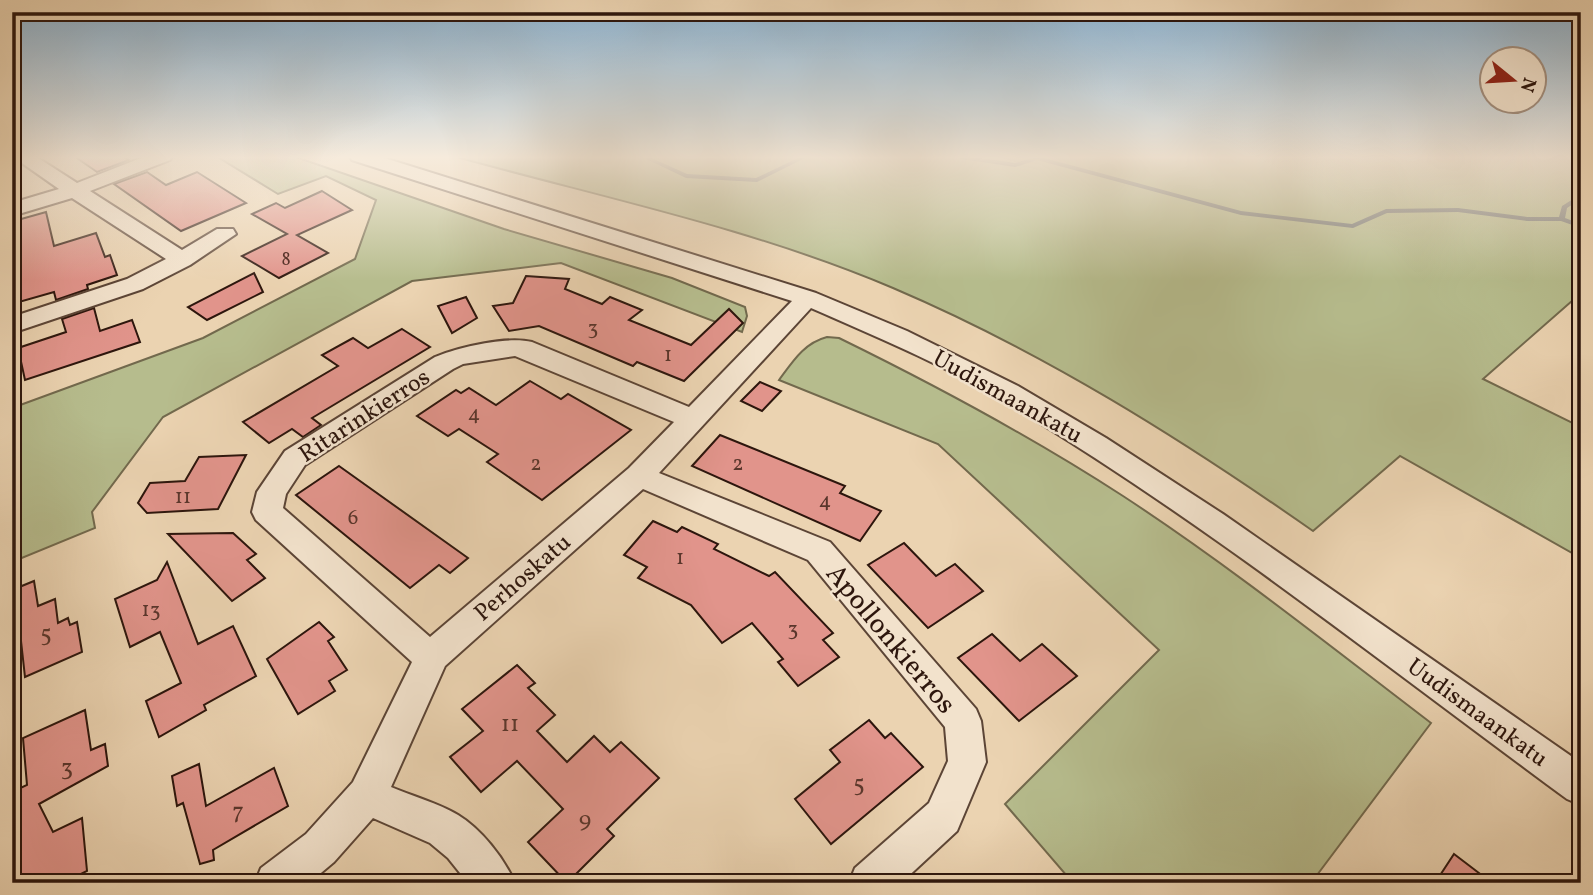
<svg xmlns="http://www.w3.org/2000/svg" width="1593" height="895" font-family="Vollkorn,serif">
<rect width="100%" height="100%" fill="#ebd3b1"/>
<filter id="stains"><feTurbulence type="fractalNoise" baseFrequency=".00286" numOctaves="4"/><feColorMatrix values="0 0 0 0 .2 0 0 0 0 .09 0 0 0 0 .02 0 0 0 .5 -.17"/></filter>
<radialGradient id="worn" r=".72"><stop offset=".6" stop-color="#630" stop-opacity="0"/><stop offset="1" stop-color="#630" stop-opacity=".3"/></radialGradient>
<g fill="#b6bc8d" stroke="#72694d" stroke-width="2">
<path d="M216,156h77l211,73 168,49 73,29 2,9 -5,16 -181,-69 -149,18 -249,136 -71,95 3,16 -83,34v-154l191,-70 152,-79 21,-59 -50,-24 -48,18z"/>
<path d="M453,156h1128v137l-98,86 98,48v131l-181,-102 -87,75c-133,-93 -270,-179 -420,-243 -141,-60 -293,-91 -440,-132z"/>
<path d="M827,337l12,1c98,48 193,99 284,158 107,70 207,150 308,227l-120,160h-238l-68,-79 154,-154 -221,-206 -159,-64c14,-19 25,-37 48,-43z"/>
</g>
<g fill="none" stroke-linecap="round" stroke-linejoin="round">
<g fill="#717574" fill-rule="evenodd">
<path d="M640,156h7l40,18 69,4 46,-22h7l-52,26 -71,-4z"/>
<path d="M952,156h13l50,7 22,-7 204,55 111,13 34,-15 72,-1 69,9h32l3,-11 19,-12v5l-14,9 -2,10 16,6v4l-20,-7h-34l-69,-9 -71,1 -34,15 -112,-13 -204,-55 -22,7 -60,-9z"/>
</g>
</g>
<g fill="#e1948b" stroke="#2d160d" stroke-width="2">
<path d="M74,156h48l7,4 -32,12z"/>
<path d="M147,172l19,13 31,-13 49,31 -65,28 -67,-47z"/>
<path d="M322,191l30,19 -55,25 31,18 -49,25 -37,-22 45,-22 -35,-20 24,-11 9,5z"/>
<path d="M46,212l8,34 42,-13 9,24 5,-2 7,20 -30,10 1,4 -32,11 -2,-8 -42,12v-70l4,-1 -2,-12z"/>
<path d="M254,273l9,19 -56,28 -19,-13z"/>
<path d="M526,276l43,3 -4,10 37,15 8,-7 32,13 -13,10 62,25 38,-36 14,14 -59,58 -47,-19 -4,4 -94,-40 -30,5 -16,-25 20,-3z"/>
<path d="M466,297l11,21 -25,15 -14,-27z"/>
<path d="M94,308l6,23 32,-11 8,22 -115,38 -7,-32 48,-16 -4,-13z"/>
<path d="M402,329l28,18 -118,71 9,7 -18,12 -11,-8 -23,14 -26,-21 95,-56 -16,-11 31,-17 15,10z"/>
<path d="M530,381l31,18 7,-5 63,36 -89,70 -55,-38 11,-8 -39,-25 -11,7 -31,-20 39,-26 5,3 8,-5 27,17z"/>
<path d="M760,382l21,9 -19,20 -21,-10z"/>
<path d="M720,435l125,51 -5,7 41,18 -21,30 -168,-75z"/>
<path d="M246,455l-28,54 -71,4 -9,-10 12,-20 35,-2 14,-24z"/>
<path d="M339,466l129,92 -18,15 -11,-8 -29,23 -114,-93z"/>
<path d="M653,521l24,11 5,-5 36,17 -4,5 55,27 6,-4 58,61 -10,7 16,17 -41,29 -20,-24 5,-3 -31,-36 -30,20 -31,-38 -53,-27 9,-11 -23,-12z"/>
<path d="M233,533l23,21 -9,6 18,18 -33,23 -64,-67z"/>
<path d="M904,543l32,33 19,-12 28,27 -55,37 -60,-63z"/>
<path d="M167,562l31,82 35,-18 23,50 -52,29 2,5 -47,27 -13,-36 35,-18 -21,-51 -30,15 -15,-48 42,-19z"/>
<path d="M34,581l4,25 17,-7 3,24 10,-5 2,7 7,-3 5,30 -57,25 -4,-36 -9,4v-55z"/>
<path d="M319,622l15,15 -6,4 19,29 -18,11 6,10 -37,23 -31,-55z"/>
<path d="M992,634l28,27 22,-17 35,32 -58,45 -61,-63z"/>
<path d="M517,665l18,18 -7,5 27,27 -18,16 30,31 27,-26 16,16 11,-10 38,36 -52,51 7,7 -47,47 -39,-41 35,-33 -46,-48 -36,31 -31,-35 33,-26 -21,-22z"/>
<path d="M85,710l6,40 14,-6 3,22 -69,38 14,28 29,-14 5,53 -24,12h-51v-91l15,-7 -4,-47z"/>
<path d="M869,720l16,18 6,-5 32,34 -92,77 -36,-45 45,-37 -10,-12z"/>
<path d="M199,764l7,42 68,-38 14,38 -75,44 1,10 -14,4 -17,-61 -6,3 -5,-30z"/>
<path d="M1454,854l38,29h-57z"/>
</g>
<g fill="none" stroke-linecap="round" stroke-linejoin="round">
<g stroke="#5c4536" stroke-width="4">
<g id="minor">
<path d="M12,156h23l42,27 69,-27h26l-2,4 -80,31 92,59 35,-21h16l3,5 -46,31 -47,24 -131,44v-16l115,-38 39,-20 -94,-61 -60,18v-13l47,-14z"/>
<path d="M350,156h28l438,137 91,38 111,55 88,52 117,76 358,249v42l-14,-6c-184,-135 -368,-282 -565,-399 -60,-36 -127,-64 -191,-92l-152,165 171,69 146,167 5,12 5,41 -29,69 -56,52h-52l6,-15 74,-65 19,-42 -3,-34 -137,-167 -165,-71 -198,177 -54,121c21,9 47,16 67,28 23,14 46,43 57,68h-47l-20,-25 -18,-15 -57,-25 -39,44 -25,21h-54l6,-15 45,-34 47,-52 59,-120 -156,-142 -4,-8 5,-20 28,-41 150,-94c24,-10 72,-21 97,-15l157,65 103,-106 -440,-141zM515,356l159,66 -45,46 -199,169 -147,-129 3,-14 19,-29 148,-96 10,-5z"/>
</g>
</g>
<use href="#minor" fill="#f2e2cc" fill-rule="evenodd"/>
</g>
<linearGradient id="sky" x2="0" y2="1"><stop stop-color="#8ab4d5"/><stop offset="0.56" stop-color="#f6ebdc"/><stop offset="1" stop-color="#f6ebdc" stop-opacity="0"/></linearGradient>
<rect width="1593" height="281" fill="url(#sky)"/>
<g text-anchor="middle" stroke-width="5" stroke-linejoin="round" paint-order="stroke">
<g font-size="18" fill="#5a362c">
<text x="286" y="265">8</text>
</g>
<g font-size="21" fill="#5a362c">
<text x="593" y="334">3</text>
<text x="668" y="361">1</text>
<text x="474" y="420">4</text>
<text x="536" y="470">2</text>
<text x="738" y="470">2</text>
<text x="183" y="503">11</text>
<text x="825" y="507">4</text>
<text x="353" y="524">6</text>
<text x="680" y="564">1</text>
<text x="151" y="616">13</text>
<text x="793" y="635">3</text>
</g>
<g font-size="24" fill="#2d160d" stroke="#f2e2cc">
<text transform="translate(1008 396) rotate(29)" y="8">Uudismaankatu</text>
<text transform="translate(364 415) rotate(-33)" y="8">Ritarinkierros</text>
<text transform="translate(522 577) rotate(-41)" y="8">Perhoskatu</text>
<text transform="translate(1478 712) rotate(36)" y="8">Uudismaankatu</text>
</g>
<g font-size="24" fill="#5a362c">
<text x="46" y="641">5</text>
<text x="510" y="731">11</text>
<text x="67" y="775">3</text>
<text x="859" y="791">5</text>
<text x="238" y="819">7</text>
<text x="585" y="827">9</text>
</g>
<g font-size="28" fill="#2d160d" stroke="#f2e2cc">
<text transform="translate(892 638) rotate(50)" y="10">Apollonkierros</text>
</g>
</g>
<rect width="1593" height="895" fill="none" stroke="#ebd3b1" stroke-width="42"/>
<rect x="14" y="14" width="1565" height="867" fill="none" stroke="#2d160d" stroke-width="3.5"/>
<rect x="21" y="21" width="1551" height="853" fill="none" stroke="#2d160d" stroke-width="2"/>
<g transform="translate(1513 80) rotate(108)"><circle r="33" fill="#f2e2cc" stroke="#a39080" stroke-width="2"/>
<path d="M0-5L12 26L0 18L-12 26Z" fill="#8f2418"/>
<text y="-10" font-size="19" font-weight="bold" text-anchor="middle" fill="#2d160d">N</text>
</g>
<rect width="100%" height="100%" filter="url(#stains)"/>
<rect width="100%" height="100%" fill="url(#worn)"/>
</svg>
